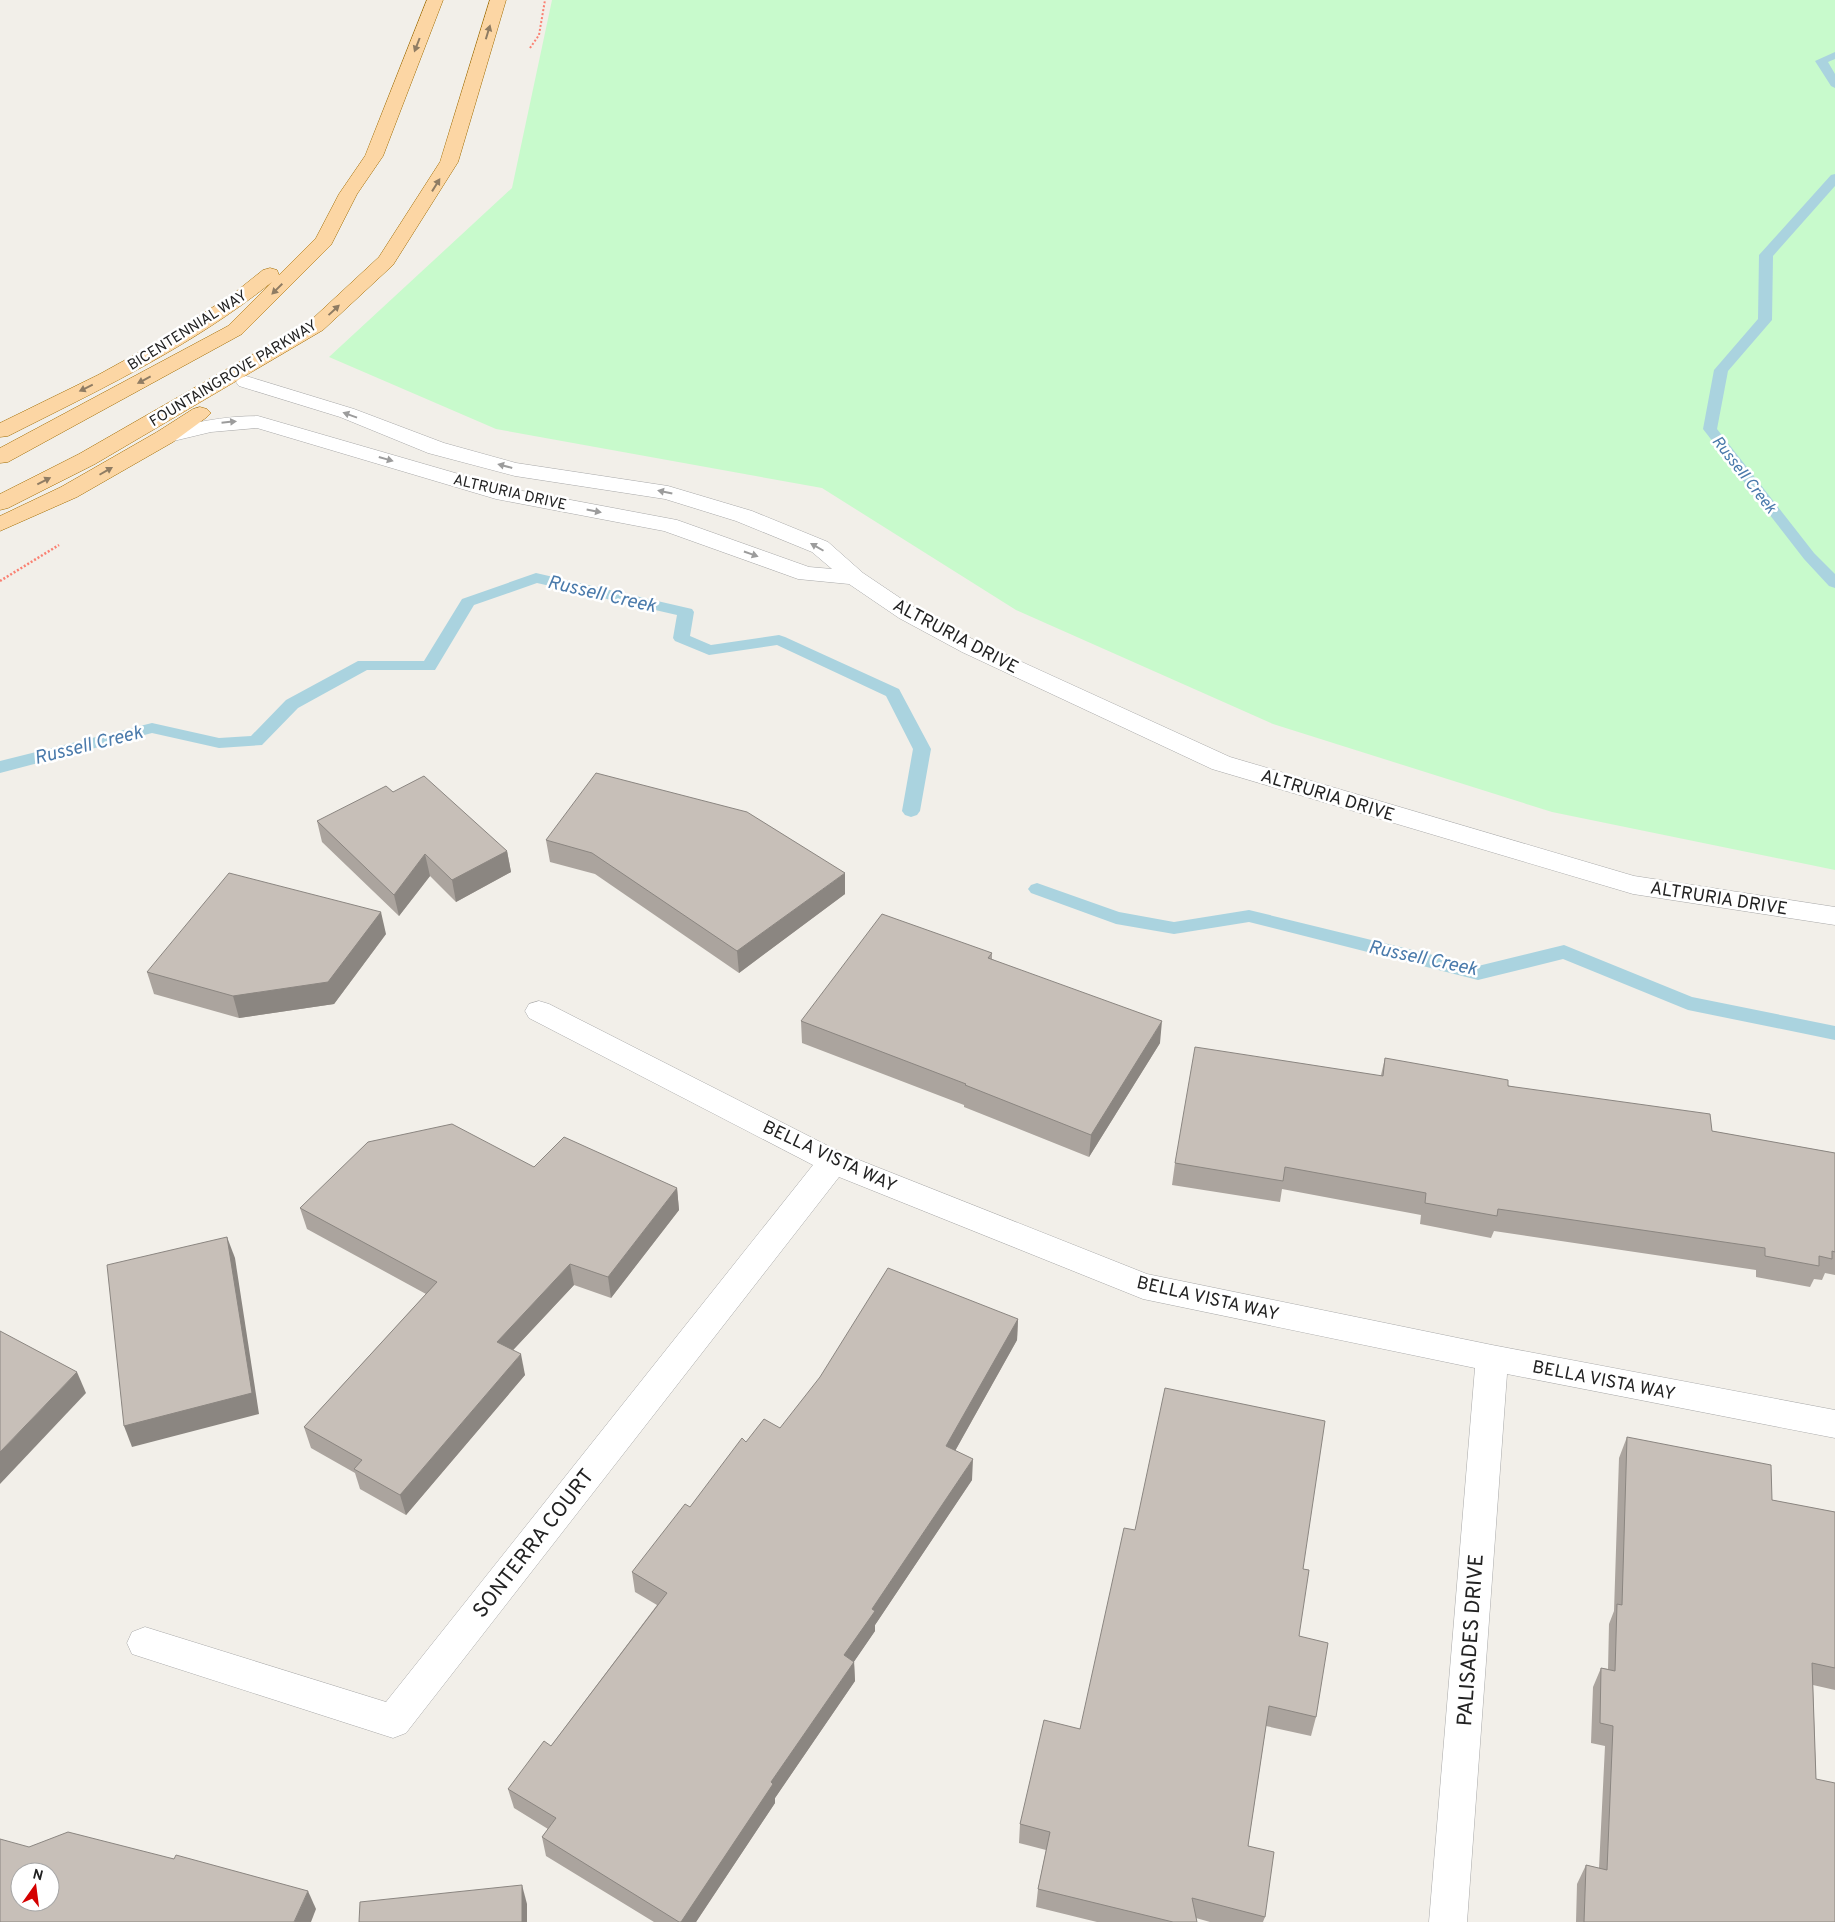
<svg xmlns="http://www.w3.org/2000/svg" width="1835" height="1922" font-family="Overpass,sans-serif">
<rect width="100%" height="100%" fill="#f2efe9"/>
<path fill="#c8facc" d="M552,0h1283v870l-283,-58 -279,-88 -257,-114 -194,-122 -326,-59 -167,-72 183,-169z"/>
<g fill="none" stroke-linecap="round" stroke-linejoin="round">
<g fill="#aad3df" fill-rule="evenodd">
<path d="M1835,52v7l-7,3 7,12v14l-4,-2 -16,-25z"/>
<path d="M1835,174v12l-62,70 -1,64 -44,51 -11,58 97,124 21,21v14l-6,-2 -25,-27 -101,-130 11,-59 44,-51 1,-64 72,-80z"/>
<path d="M536,573l156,36 2,3 -4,24 21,9 68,-10 6,2 114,52 32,60 -11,62 -3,4 -6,2 -6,-2 -3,-4 11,-62 -27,-53 -109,-51 -68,10 -34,-14 -2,-3 4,-23 -140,-32 -63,22 -39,65h-68l-69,38 -36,37 -43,3 -67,-15 -152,40v-12l152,-38 67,15 32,-2 35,-36 72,-39h66l38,-62z"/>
<path d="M1037,883l82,29 55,10 75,-12 229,56 86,-21 128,52 143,29v14l-147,-30 -125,-51 -85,21 -229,-58 -75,12 -58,-10 -85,-31 -3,-4 3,-4z"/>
</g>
<g stroke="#a9a9a9" stroke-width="1">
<g id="minor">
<path d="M246,376l108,33 90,34 72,20 152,23 84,25 76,31 35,31 52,35 63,34 252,115 404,119 201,31v18l-202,-31 -421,-125 -250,-117 -63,-34 -50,-34 -51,-5 -134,-48 -168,-32 -239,-71 -46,4 -46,11 -8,-1 -3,-5 3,-5c34,-9 66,-16 101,-16l249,72 170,32 132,47 23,2 -20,-17 -76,-31 -71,-22 -150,-23 -87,-23 -88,-36 -101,-31 -3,-4 3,-4z"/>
<path d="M539,1001l10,3 295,150 303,120 345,71 343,65v28l-328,-64 -40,548h-38l46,-554 -332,-69 -304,-122 -433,556 -13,5 -261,-84 -5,-11 5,-11 13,-5 241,75 427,-537 -284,-147 -4,-7 4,-7z"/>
</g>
</g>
<g stroke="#a06b00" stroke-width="1">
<g id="major">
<path d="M427,0h16l-60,156 -26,38 -26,51 -89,89 -234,128 -8,1v-15l228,-122 44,-44c-81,65 -173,108 -264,154l-8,1v-14l98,-48 69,-38 66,-43 30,-24 7,-2 7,2 2,5 37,-37 23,-44 26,-38z"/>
<path d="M490,0h16l-48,162 -65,103 -70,65 -228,134 -87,44 -8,2v-16l79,-40 230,-132 70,-65 61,-95z"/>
<path d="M200,407l7,2 4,4 -4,4 -34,25 -96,55 -77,34v-15l61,-29 96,-55 36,-23z"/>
</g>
</g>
<path stroke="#fa8072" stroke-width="2" stroke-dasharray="2 2" stroke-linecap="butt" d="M530,48l9,-13 6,-35"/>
<path stroke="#fa8072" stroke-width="2.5" stroke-dasharray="2 2" stroke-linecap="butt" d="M0,581l59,-36"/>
<use href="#minor" fill="#fff" fill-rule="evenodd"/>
<use href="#major" fill="#fcd6a4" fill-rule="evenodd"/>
</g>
<g fill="#aba49e">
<path d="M393,792l114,59 4,21 -55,30 -26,-26 -31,40 -77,-74 -5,-21z"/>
<path d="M546,840l299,54 -106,79 -144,-99 -45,-12z"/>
<path d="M386,934l-52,70 -95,14 -85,-24 -7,-22z"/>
<path d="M992,953v6l168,84 -71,114 -125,-50v-2l-162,-62 -1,-22z"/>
<path d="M1385,1058l327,73 123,22v122l-10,-2 -3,7 -8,-1 -4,8 -54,-10v-7l-262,-39 -3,7 -71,-14 1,-9 -139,-26 -2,13 -108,-17 3,-22 206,-88z"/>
<path d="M534,1167l143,21 2,22 -68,88 -37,-13 -61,65 12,25 -119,140 -46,-26 -5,-16 -44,-25 -7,-21 122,-133 -119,-65 -7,-21z"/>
<path d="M1018,1319l-1,21 -62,111 17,29 -97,145v6l-21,30 1,20 -80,117v5l-79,119h-42l-108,-66 -4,-19 6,-8 -34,-21 -6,-19 43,-43 106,-141 -22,-13 -3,-20 58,-65 56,-65 34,-14z"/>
<path d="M1627,1437l145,63 63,12v178l-22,-5 3,94 19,143h-259l1,-38 9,-19 13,3 6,-122 -14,-3 2,-56 8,-19 7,1 1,-45 5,-13 5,-153z"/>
<path d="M1303,1569l-4,67 17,81 -5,19 -45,-10 -18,120 17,71 -2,5h-53l-14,-4 1,4h-100l-61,-15 2,-18 8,-39 -27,-7 1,-19 60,-95z"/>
</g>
<g fill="#8b8681">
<path d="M507,851l4,21 -55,30 -4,-22z"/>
<path d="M425,854l5,22 -31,40 -5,-21z"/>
<path d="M845,873v21l-106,79 -2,-22z"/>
<path d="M381,912l5,22 -52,70 -95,14 -6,-22z"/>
<path d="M1162,1021l-2,22 -71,114 2,-22z"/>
<path d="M677,1188l2,22 -68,88 -3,-21z"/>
<path d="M227,1237l8,21 24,156 -127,33 -8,-21z"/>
<path d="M570,1264l4,21 -73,78 -4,-21z"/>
<path d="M1018,1319l-1,21 -71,127v-21z"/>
<path d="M521,1354l4,21 -119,140 -6,-20z"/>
<path d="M77,1372l9,21 -86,91v-32z"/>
<path d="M973,1459l-1,21 -97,145v6l-30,44 -1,-20 28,-46z"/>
<path d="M854,1662l1,19 -80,117v5l-79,119h-15l90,-140z"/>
<path d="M522,1885l5,19v18h-5z"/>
<path d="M308,1891l8,18 -5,13h-17z"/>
</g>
<g fill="#c7bfb8" stroke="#8b8681" fill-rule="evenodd">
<path d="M596,773l151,39 98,61 -108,78 -145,-98 -46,-13z"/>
<path d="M424,776l83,75 -55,29 -27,-26 -31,41 -77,-74 69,-35 7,6z"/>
<path d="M229,873l152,39 -53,70 -95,14 -86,-24z"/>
<path d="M882,914l110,39 -4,5 174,63 -71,114 -126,-50 1,-1 -165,-63z"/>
<path d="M1195,1047l188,29 2,-18 123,22v6l202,28 2,17 123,22v99l-3,-1v8l-13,-3v10l-54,-10v-8l-267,-39 -1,7 -72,-13 1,-10 -141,-26 -2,14 -108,-18z"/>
<path d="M452,1124l82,43 30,-30 113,51 -69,89 -38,-13 -73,78 24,12 -121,141 -46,-26 8,-9 -58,-33 133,-145 -137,-74 68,-66z"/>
<path d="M227,1237l25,156 -128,33 -17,-161z"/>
<path d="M888,1268l130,51 -72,127 27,13 -101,150 3,2 -31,44 10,7 -83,120 2,2 -92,138h-2l-137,-85 14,-19 -48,-29 36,-48 7,5 116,-153 -35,-21 53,-68 5,3 52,-69 4,4 18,-23 16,9 40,-51z"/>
<path d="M0,1331l77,41 -77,80z"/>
<path d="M1165,1388l160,33 -22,148 6,1 -10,66 29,7 -12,74 -47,-11 -21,140 26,6 -9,65 -73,-19 5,24h-24l-135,-33 12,-57 -30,-8 24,-104 36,9 44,-201 11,2z"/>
<path d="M1627,1437l144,28 1,35 63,12v156l-23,-5 4,116 19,4v139h-251l2,-57 21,5 6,-144 -13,-3 1,-55 14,3 2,-67 5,1z"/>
<path d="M68,1832l106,27 2,-4 132,36 -14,31h-294v-83l29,8zM20,1872h30v30h-30z"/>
<path d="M522,1885v37h-163l1,-20z"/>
</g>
<defs><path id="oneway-solid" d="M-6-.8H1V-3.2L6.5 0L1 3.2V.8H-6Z" transform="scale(1.25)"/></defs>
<g fill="#8f7c63">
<use href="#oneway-solid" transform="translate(488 32) rotate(-73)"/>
<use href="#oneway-solid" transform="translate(417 45) rotate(111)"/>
<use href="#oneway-solid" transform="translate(436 185) rotate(-58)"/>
<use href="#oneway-solid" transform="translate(277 289) rotate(135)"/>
<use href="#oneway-solid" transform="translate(334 310) rotate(-43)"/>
<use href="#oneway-solid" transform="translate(144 380) rotate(152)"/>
<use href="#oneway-solid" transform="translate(86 388) rotate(154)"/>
<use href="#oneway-solid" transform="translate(106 471) rotate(-30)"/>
<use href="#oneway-solid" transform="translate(44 481) rotate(-27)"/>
</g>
<g fill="#9c9c9c">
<use href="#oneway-solid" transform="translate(350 415) rotate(-160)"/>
<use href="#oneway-solid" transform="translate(229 422) rotate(-6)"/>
<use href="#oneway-solid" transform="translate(386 459) rotate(16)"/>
<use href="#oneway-solid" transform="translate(505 466) rotate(-165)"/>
<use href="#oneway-solid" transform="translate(665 492) rotate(-168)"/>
<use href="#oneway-solid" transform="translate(594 511) rotate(11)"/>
<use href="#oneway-solid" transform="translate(817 547) rotate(-150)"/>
<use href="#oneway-solid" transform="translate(751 554) rotate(19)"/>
</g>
<g text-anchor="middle" stroke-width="5" stroke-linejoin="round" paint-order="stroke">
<g font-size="15" fill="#222" stroke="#fff">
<text transform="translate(187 330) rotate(-32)" y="5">BICENTENNIAL WAY</text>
<text transform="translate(233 373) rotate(-31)" y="5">FOUNTAINGROVE PARKWAY</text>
<text transform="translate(510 492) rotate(13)" y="5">ALTRURIA DRIVE</text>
</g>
<g font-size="16" font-style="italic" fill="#4a7aab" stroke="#fff">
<text transform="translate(1745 474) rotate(52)" y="6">Russell Creek</text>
</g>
<g font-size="18" fill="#222" stroke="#fff">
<text transform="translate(956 636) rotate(28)" y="6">ALTRURIA DRIVE</text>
<text transform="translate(1328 795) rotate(17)" y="6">ALTRURIA DRIVE</text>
<text transform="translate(1719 898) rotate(9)" y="6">ALTRURIA DRIVE</text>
<text transform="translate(830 1156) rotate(25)" y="6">BELLA VISTA WAY</text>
<text transform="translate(1208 1298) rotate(13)" y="6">BELLA VISTA WAY</text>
<text transform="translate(1604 1380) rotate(11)" y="6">BELLA VISTA WAY</text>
</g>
<g font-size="19" font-style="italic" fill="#4a7aab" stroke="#fff">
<text transform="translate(602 593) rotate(13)" y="7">Russell Creek</text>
<text transform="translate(88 744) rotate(-14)" y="7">Russell Creek</text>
<text transform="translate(1423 957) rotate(12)" y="7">Russell Creek</text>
</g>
<g font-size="21" fill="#222" stroke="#fff">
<text transform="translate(533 1543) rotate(-52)" y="7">SONTERRA COURT</text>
<text transform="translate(1470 1640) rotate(-86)" y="7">PALISADES DRIVE</text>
</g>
</g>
<g transform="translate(35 1887) rotate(14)"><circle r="24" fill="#ffffff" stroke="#a7a7a7"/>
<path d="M0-4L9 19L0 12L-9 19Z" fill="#d40000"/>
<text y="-8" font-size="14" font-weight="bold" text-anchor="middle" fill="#222222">N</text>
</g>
</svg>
